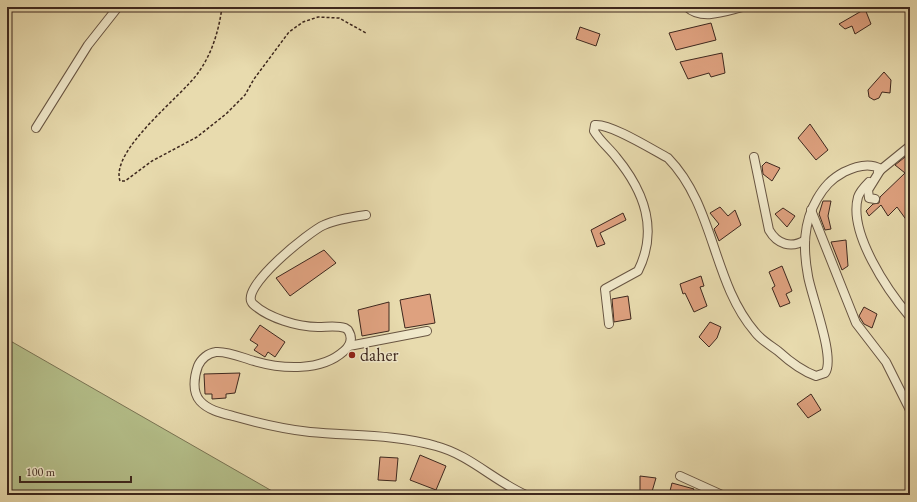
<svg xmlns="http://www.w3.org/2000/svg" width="917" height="502" font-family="'EB Garamond',serif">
<rect width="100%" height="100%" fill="#e8dbae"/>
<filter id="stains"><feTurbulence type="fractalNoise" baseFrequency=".005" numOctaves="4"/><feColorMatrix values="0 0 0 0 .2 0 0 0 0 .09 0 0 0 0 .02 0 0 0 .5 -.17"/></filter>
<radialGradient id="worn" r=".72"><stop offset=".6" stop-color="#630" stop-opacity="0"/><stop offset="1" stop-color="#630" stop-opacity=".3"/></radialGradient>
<path fill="#b5c08b" stroke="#7a7454" d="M7,339l272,156h-272z"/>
<g fill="#dea17f" stroke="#3e281e">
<path d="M865,9l6,15 -16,10 -3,-8 -7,3 -6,-5z"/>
<path d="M711,23l5,17 -40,10 -7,-17z"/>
<path d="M580,27l20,7 -4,12 -20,-7z"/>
<path d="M722,53l3,20 -14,4 -2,-4 -21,6 -8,-17z"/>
<path d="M884,72l7,8 -1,13 -8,-1 -3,6 -5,2 -5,-3 -1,-7z"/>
<path d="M810,124l18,26 -12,10 -18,-22z"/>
<path d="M910,153v72l-13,-18 -9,9 -7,-11 -12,11 -3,-5 7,-7 6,-1 1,-6 25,-24 -10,-8z"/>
<path d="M766,162l14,6 -8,13 -9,-7 -1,-8z"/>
<path d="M823,201h8l-3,15 3,13 -6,1 -6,-16z"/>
<path d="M720,207l8,9 7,-6 6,15 -22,16 -5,-12 5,-5 -9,-11z"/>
<path d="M783,208l12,8 -8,11 -12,-13z"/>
<path d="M623,213l3,7 -26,13 5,11 -8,3 -6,-17z"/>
<path d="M846,240l2,26 -6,4 -11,-28z"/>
<path d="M324,250l12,13 -46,33 -14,-18z"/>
<path d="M782,266l10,25 -6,3 4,9 -10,4 -8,-19 3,-2 -6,-14z"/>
<path d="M701,276l3,10 -4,1 7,19 -13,6 -9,-19 -2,1 -3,-10z"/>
<path d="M430,294l5,29 -30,5 -5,-28z"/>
<path d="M628,296l3,23 -17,3 -2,-23z"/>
<path d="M389,302v29l-27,5 -4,-26z"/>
<path d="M864,307l13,7 -5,14 -8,-4 -5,-8z"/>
<path d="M710,322l11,5 -4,11 -8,9 -10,-10z"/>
<path d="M260,325l25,17 -10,15 -7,-5 -3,5 -11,-7 4,-5 -8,-5z"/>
<path d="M240,373l-5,20 -9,1v4l-14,1v-5h-7l-1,-20z"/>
<path d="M811,394l10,16 -13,8 -11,-14z"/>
<path d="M420,455l26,11 -10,24 -26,-10z"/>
<path d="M380,457l18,1 -2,23 -18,-1z"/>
<path d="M640,476l16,2 -5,17h-11z"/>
<path d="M672,483l22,6 -3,6h-22z"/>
</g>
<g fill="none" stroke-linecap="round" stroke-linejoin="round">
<g stroke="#685542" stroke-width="10">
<g id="minor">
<path d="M687,7c15,14 39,4 56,0"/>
<path d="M36,128l52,-83 30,-38"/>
<path d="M754,157l15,73c8,14 22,19 36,10"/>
<path d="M878,172l32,-26"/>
<path d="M869,182c-4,4 -9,9 -11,15 -10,36 30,94 52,120"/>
<path d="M811,210l45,113 30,39 24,48"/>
<path d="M366,215c-14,2 -29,4 -42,10 -14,6 -87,64 -71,79 15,14 45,23 65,23 9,0 18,-2 27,1l3,2c5,8 3,15 -4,21 -23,21 -62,18 -90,10 -11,-3 -26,-10 -38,-9 -8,1 -15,7 -18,14 -4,11 -6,26 2,35 8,9 21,12 33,15 25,7 50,13 77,16 41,4 85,2 126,14 34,9 58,35 90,49"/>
<path d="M609,324l-4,-35 33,-18c21,-42 6,-80 -22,-114 -7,-9 -16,-16 -22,-26l1,-6c15,-2 58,25 73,33 47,48 44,124 87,174 6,8 15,13 23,19 11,10 24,20 38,25l9,-3c11,-14 -14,-78 -17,-97 -5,-27 -5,-53 9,-77 7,-12 14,-20 27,-27 12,-6 25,-10 37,-3l-13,21 1,8 6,1"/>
<path d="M349,346l78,-15"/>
<path d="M680,476l42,19"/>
</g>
</g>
<path stroke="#3e281e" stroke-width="1.5" stroke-dasharray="3 2" stroke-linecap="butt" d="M222,7c-3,23 -10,47 -24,66 -17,24 -88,77 -78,108h5l27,-20 45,-24 29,-23 19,-19 9,-16 35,-47 14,-10 15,-5 21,1 27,15"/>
<use href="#minor" stroke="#f0e8ca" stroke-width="8"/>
</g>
<circle fill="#8f2418" stroke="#f0e8ca" stroke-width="1.5" cx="352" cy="355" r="4"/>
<g text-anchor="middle" stroke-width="3" stroke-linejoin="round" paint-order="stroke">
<g font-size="18" fill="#3e281e" stroke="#f0e8ca" text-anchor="start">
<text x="360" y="361">daher</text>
</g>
</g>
<rect width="917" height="502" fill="none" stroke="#e8dbae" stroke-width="24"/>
<rect x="8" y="8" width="901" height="486" fill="none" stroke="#3e281e" stroke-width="2"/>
<rect x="12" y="12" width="893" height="478" fill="none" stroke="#3e281e"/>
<path d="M20 476v6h111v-6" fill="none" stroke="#3e281e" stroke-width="2"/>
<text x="26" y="476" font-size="12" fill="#3e281e" stroke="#f0e8ca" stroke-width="3" paint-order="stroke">100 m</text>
<rect width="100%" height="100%" filter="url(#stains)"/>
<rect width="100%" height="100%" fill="url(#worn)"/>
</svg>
